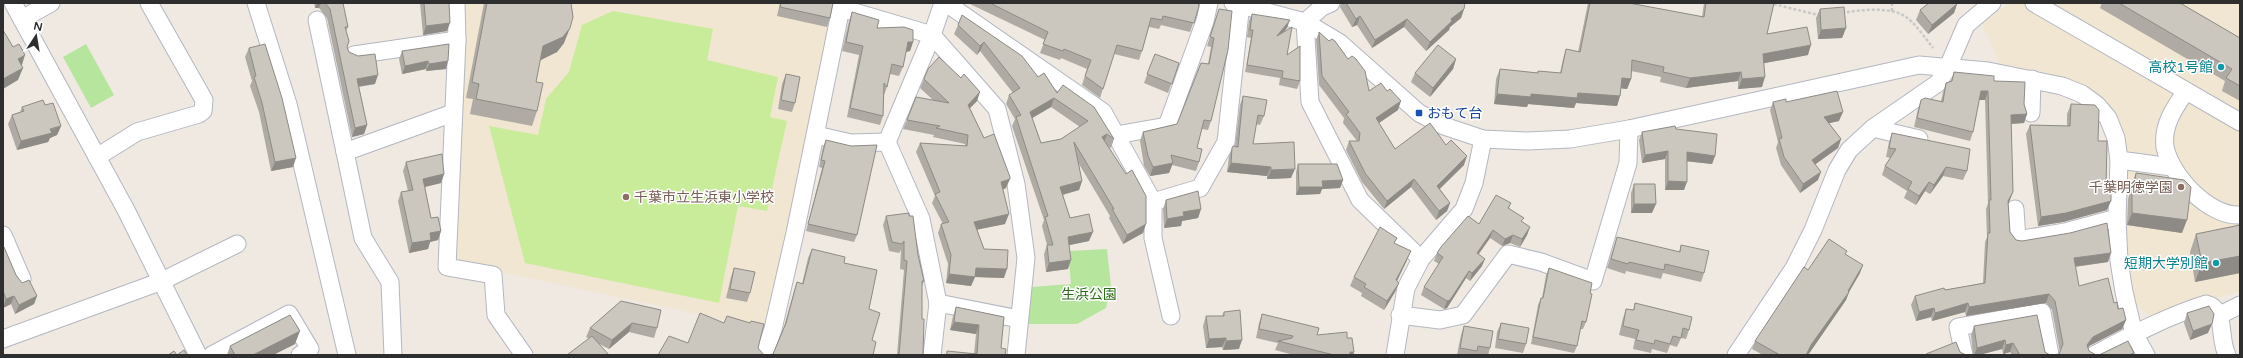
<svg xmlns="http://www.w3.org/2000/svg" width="2243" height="358" font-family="'Varela Round','Noto Sans JP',sans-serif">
<rect width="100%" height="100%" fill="#efe9e1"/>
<g fill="#f0e6d1">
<path d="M460,3h379l-71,326 -305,-65 -11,-15z"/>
<path d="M2010,3h230v288l-87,27 -21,-17 -11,-69 3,-90 -11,-32 -25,-24 -87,-20 -19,-42z"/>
</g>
<g fill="#b6e59e">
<path d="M86,44l28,51 -23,13 -28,-51z"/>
<path d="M1107,249l4,37 -5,22 -29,16h-51l5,-37 40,-3 -3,-33z"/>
</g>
<path fill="#c9ec9a" d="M613,11l100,18 -6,31 71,17 -8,40 17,4 -20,90 -29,-5 -19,97 -194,-40 -36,-137 49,9 8,-36 23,-27 13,-47z"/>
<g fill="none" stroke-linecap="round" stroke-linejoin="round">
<g stroke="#b4b7c1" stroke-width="19">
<g id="minor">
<path d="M13,3l113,207 72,145"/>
<path d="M256,3l32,101 59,251"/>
<path d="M456,3l1,37 -10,227 46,8 3,40 28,40"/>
<path d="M946,3l157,109 50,90v36l18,78"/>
<path d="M1233,3l72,19 35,21 79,70 25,13 39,13 44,2 43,-2 59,-10 290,-64 69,6 74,15 20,8 15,11 11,13 8,20 3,22 -2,58 2,43 5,31 10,42 12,21"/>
<path d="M1331,3l-9,4 -17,15 5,80 50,98 61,59"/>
<path d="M2034,3l206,119"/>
<path d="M841,8l91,27 11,-32"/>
<path d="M22,19l29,-16"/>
<path d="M317,20l28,132"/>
<path d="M354,55l103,-15"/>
<path d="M2186,91c-11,16 -24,34 -21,56 6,29 44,70 75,68"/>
<path d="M2031,113l1,-34"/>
<path d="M1873,128l46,11"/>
<path d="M816,135l35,8 36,-1 34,77 17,84"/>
<path d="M1116,135l51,-9 38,-105 4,-18"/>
<path d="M887,142l45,-107 65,74 19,75 10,74 -10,97"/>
<path d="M97,157l40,-25 62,-18 4,-3 1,-11 -55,-97"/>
<path d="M2119,160l53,7"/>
<path d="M1153,202l47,-14 26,-46 15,-139"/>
<path d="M2015,209l2,31 48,-8 52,-14"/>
<path d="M3,235l19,44"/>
<path d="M1400,315l40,5 23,-5 45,-61 33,8 52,19 35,-118 1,-34"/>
<path d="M2220,315l20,-10"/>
<path d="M3,339l159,-58 75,-37"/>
<path d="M212,355l77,-41 21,35 -10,6"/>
<path d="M393,355l-3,-73 -27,-44 -18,-86 108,-39"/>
<path d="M764,355l9,-26 22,-96 47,-230"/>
<path d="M932,355l6,-52 81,16"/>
<path d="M1395,355l11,-67 15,-29 43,-50 10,-26 9,-44"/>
<path d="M1736,355l58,-87 19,-38 24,-60 12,-20 24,-22 65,-45 10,-16 18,-42 26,-22"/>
<path d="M1964,355l-6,-28 84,-15 8,43"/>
<path d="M2094,355c36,-19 73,-39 112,-51 21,5 12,33 21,51"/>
</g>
</g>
<g stroke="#c9c9c9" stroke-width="2.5" stroke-dasharray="3 2" stroke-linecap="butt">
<path d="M1769,3l45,11h7"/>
<path d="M1892,3v9"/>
<path d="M1842,13c17,-3 50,-7 64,4 11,8 19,21 27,31"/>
</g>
<use href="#minor" stroke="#fff" stroke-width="17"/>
</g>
<g fill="#afaba4" fill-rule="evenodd">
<path d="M314,3h29l5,24 -2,4 1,16 2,5 26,32 -16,3 8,38 -3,9 -12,3 -25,-119 -8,-10h-4z"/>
<path d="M420,3h29l-2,28 -24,4z"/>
<path d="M484,3h87l-7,40 -7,9 -17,8 -4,22 1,29 -5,15 -62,-12 3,-15 -7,-1z"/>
<path d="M780,3h53l-3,15 -3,9 -50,-11z"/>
<path d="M970,3h228l1,3 -9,26 -29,-7 -2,4 -10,-2 -7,24 -3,9 -25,-6 -14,44 -18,-13 5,-16 -26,-11 -1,2 -20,-7 5,-13 -75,-36z"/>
<path d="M1341,3h124l-1,6 -3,9 -11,9 -1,3 -23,21 -22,-24 -32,21 -15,-23 -5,2 -12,-20z"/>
<path d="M1588,3h41l73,14 2,-14h70l-7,31 41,21 -44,8 -2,24 -24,2v-8l-52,7 -26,-6 1,-5 -30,-6v8l-4,10 -6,-1 -1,8 -3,10 -41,-3 -2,5 -46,-4 -1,3 -33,-3 2,-25 4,-10 37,4 1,-2 22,2 3,-14 3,-10 12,3z"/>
<path d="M2102,3h78l60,35v63l-18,-10 3,-10 -125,-73z"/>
<path d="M1957,4l-3,9 -26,21 -12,-14 4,-10z"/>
<path d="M1219,9l-8,112 -3,9 -6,-1 -5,19 2,14 -3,9 -24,-6 -3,8 -19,3 -6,-10 -4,-25 3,-9 34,-8 31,-60 3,-17 -4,-1z"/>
<path d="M1820,9l26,19 -4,10 -24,1 -2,-21z"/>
<path d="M852,12l25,16 36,14 -3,9 -4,1 -3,15 -4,9 -9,-2 -3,13 -3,8 -1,21 -3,9 -33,-8 12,-62 -17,-4 7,-30z"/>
<path d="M1252,14l35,14 -4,4 4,23 13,26 -3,8 -18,-4 1,-7 -35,-6 6,-34 -4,-1 2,-16z"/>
<path d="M958,25l80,52 19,16 57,46 -3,9 -3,-1 35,86 -20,11 -14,-26 1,-2 -31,-52 3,17 -3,9 -16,5 7,23 19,23 -20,4 -1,24 -22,3 -2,-18 3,-9 -5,-19 2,-6 -32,-94 3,-7 -9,-15 3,-9 4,-2 -33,-42 -3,4 -23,-21zM1051,107l29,20 -19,12 -20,4 -9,-25z"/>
<path d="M1319,32l50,59 29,19 -19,13 16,26 51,-4 18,20 -24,24 10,14 -3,8 -11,9 -25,-33 -27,22 -22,-27 -16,-32 3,-9h8l-14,-18 1,-5 -25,-33 -3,-45z"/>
<path d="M249,48l44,119 -22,4 -12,-59 -9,-26 2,-5 -7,-24z"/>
<path d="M402,51l44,18 -20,2v-2l-24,5 -3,-15z"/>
<path d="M1155,54l24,9 -11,30 -24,-10z"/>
<path d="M1456,59l-3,10 -23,28 -19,-15 4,-9z"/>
<path d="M1954,72l40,9 30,23 3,10 -3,9 -13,1 2,68 -5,11 2,29 6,8 92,22 -33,5 4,19 35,17 12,17 -4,9 -33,17 -1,2 -29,6 1,-1 -8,-43 -6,-7 -80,13 -1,-4 -33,9 -1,-4 -15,4 -5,-16 4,-9 30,-6 38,-7 2,-41 2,-5 -1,-28 2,-6 -3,-103h-6l-6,32 -3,9 -56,-14 4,-18 3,-9 20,1 2,-9 3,-9 5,-2z"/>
<path d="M786,74l9,29 -3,9 -14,-3 4,-25z"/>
<path d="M924,79l53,22 -7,7 36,80 -3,1 2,35 -28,5 7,20 20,29 -29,-1 -4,9 -25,-3 2,-19 -10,-31 3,-9h2l-11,-21 3,-7 -19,-44 4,-9 45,3v-2l-32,-7 1,-2 -31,-6 4,-9 26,-20 -13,-12z"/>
<path d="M1243,96l21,20 -4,9 -4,-1 -3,20 38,34 -24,1v-3l-40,-4 2,-15 3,-9 3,-2 5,-41z"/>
<path d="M1773,102h13l53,19 -10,2 12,16 -3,9 -23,16 3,16 -18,13 -19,-28 -5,-17 2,-6 -8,-32z"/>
<path d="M2071,104l27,37 8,48 1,21 -44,12 -25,4 -12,-92 4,-9 37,1v-12z"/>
<path d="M45,105l16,21 -4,9 -7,3 -2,4 -31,8 -9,-26 4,-9 8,-3 2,-5z"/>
<path d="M1676,129l39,27 -3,8 -25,-3 -3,29h-19v-31l-23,4 -3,-23 3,-8z"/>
<path d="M1892,133l75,38 -4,9 -20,-4 -13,18 -5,-3 -9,14 -12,-7 3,-7 -25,-16 3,-9 6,-8 -5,-1 3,-15z"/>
<path d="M826,140l31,95 -3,7 -48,-11 16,-63 -3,-1 4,-20z"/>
<path d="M406,162l38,12 -3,9 -16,4 6,31 10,13 -3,9 -8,2 -2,7 -19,4 -11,-52 3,-9 7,-1 -5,-20z"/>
<path d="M1298,164l45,16 -3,8 -18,1 -2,5 -24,1v-23z"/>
<path d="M2136,173l46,60 -55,-8 1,-26 2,-7 1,-6z"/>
<path d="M1634,184l18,29h-21v-20z"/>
<path d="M1166,200l35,9 -3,9 -16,3 -1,5 -17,2 -1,-19z"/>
<path d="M1511,203l-2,5 13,14 8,5 -3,8 -7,12 -10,-4 -8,3 -12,-8 -11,16 3,12 -12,15 -4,-3 -19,30 -3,1 -23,-14 3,-8 15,-23 -5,-3 3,-8z"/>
<path d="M886,216l32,39 6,26 -2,5v33l1,36h-26l7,-85 -4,-1 1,-19 -2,3 -10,-2 -6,-26z"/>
<path d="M2240,220v53l-45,9 -5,-30 6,-18 42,-8z"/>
<path d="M1617,237l62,15 2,-7 23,28 -3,9 -38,-9 -2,6 -35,-8 -1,3 -18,-6z"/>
<path d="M1395,243l12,17 -10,21 -2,11 -11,18 -23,-14 1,-3 -12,-7 4,-9z"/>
<path d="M3,248l13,27 6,8 15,13 -3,8 -19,10 -4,-10 -8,4z"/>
<path d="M812,249l32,14 25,46 3,31 -99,14 10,-24 11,-39 3,-9 5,2 6,-26z"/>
<path d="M1847,251l-2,3 15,19 -11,19 -3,8 -38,55h-45l-11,-6 3,-8 53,-71z"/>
<path d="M734,268l16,25 -3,9 -21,-4 5,-21z"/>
<path d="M1549,268l41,25 -4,29 -3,7h-3l-3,17 -3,7 -43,-9 7,-39 3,-7h1l4,-23z"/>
<path d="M621,301l36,27 -3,10 -25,-6 -20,17 -23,-12 4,-9z"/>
<path d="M1635,303l54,27 -3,9 -5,-1 -4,9 -7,-2 -3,8 -15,-4 -1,4 -18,-4 2,-10 -16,-4 4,-17 3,-9 7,1z"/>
<path d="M956,307l48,10 -3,31 4,7h-59l1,-4 27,3 2,-20 -26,-4 3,-14z"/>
<path d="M1224,312l15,37 -16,1 -1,-3 -16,1 -3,-22 3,-10h16z"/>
<path d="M2187,313l21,20 -18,7 -6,-17z"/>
<path d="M1262,314l55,21 30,3 7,14 -1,3h-59l-19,-5 3,-7 -22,-5 3,-15z"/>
<path d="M1501,323l25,21 -3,9 -28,-5 2,-16z"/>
<path d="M1464,326l26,22 -2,7h-31l4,-20z"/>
<path d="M1974,326l71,26 5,3h-38l-2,-3 -7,2 -1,-5 -23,6h-6l-2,-20z"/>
<path d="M295,344l-22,11h-46l3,-9z"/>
</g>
<g fill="#8e8b86">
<path d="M317,3h4l-2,5h-4z"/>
<path d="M1957,4l-3,9 -26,21 4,-9z"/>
<path d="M1464,9l-3,9 -11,9 -1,3 -23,21 4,-9 21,-23z"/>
<path d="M1360,16l-3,9 -5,2 4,-8z"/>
<path d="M1407,19l-3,8 -32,21 3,-8z"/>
<path d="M1290,20l-3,8 -13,15 3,-7z"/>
<path d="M450,23l-3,8 -24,4 3,-9z"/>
<path d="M570,28l-6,15 -7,9 -20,10 6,-16z"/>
<path d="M1846,28l-4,10 -24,1 3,-9z"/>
<path d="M908,42h5l-3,9 -5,1z"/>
<path d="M984,42l-4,9 -3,4 3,-9z"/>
<path d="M1811,45l-3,10 -48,9 3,-10z"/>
<path d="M25,55l-4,13 -3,-9z"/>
<path d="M1456,59l-3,10 -23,28 3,-9z"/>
<path d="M428,61l-2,8 -24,5 3,-8z"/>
<path d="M448,61l-2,8 -20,2 3,-7z"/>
<path d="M23,68l-5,12 -15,9v-10z"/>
<path d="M1741,72l-3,9 -52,7 4,-10z"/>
<path d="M378,75l-3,9 -21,3 3,-8z"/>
<path d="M1765,77l-3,10 -24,2 4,-10z"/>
<path d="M1622,78l9,1 -4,10 -9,-1z"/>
<path d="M1981,91h7l-3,9h-8z"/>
<path d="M980,92l-3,9 -13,13 4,-9z"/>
<path d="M1578,93l42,3 -3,10 -41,-3 -2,5 -46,-4 -1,3 -33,-3 3,-10z"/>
<path d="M1054,98l-3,9 -24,14 3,-9z"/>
<path d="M1401,101l-3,9 -25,17 3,-9z"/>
<path d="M1843,112l-4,9 -18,4 3,-8z"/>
<path d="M2027,114l-3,9 -17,1 4,-9z"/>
<path d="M367,125l-3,9 -12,3 3,-9z"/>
<path d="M61,126l-4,9 -7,3 -2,4 -31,8 4,-9z"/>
<path d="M1107,134l-3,9 -2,-6z"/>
<path d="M1841,139l-3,9 -29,21 3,-9z"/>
<path d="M1668,151l-3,8 -23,4 3,-8z"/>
<path d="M1687,152l28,4 -3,8 -28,-3z"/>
<path d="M1467,156l-3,9 -30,29 3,-8z"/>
<path d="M296,158l-3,9 -22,4 4,-9z"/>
<path d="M1173,163l-4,10 -19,3 3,-9z"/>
<path d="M1231,163l40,4 -4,9 -40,-4z"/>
<path d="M1946,167l-3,9 -13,18 4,-9z"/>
<path d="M1295,169l-4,9 -24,1 4,-9z"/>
<path d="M1821,172l-3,8 -18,13 3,-9z"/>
<path d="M444,174l-3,9 -21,5 3,-9z"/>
<path d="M1010,179l-4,9 -8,4 3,-10z"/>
<path d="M1414,179l-3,8 -27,22 3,-8z"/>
<path d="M1343,180l-3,8 -18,1 -2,5 -24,1 3,-8 23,-6z"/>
<path d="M1082,181l-3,9 -22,6 3,-9z"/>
<path d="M1668,181l19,1 -3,8h-19z"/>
<path d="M1929,182l-4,9 -9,14 3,-9z"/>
<path d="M2013,192l-3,8 -5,10 3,-9z"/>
<path d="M2111,201l-4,9 -44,12 -25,4 3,-9z"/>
<path d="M1450,203l-3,8 -11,9 3,-9z"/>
<path d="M1634,204h22l-4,9h-21z"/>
<path d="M1201,209l-3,9 -16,3 -1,5 -17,2 3,-9 16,-7z"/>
<path d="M2132,213l55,7 -5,13 -55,-8z"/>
<path d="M1009,214l-4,10 -34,7 3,-9z"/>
<path d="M1146,224l-3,9 -20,11 4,-9z"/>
<path d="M1530,227l-3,8 -7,12 2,-8z"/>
<path d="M1493,230l-3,8 -16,22 3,-7z"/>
<path d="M441,231l-3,9 -8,2 -2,7 -19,4 3,-10 18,-10z"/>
<path d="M1093,232l-4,9 -24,5 3,-9z"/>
<path d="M1513,235l-3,8 -8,3 3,-7z"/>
<path d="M1411,251l-4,9 -14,29 3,-9z"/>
<path d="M2111,253l-3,9 -37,5 3,-9z"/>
<path d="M2240,256v17l-45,9 7,-19z"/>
<path d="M1485,259l-3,7 -12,15 2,-8z"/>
<path d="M1071,260l-3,9 -22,3 3,-9z"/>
<path d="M1863,265l-3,8 -11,19 -3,8 -38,55h-2l5,-10 37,-54z"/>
<path d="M976,268l31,1 -3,9 -29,-1 -4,9 -25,-3 3,-9z"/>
<path d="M1469,271l-3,7 -19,30 -3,1 3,-8z"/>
<path d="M1399,283l-4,9 -11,18 3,-9z"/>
<path d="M2049,294l-3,9 -80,13 3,-9z"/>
<path d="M14,296l-3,8 -8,4 3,-9z"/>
<path d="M37,296l-3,8 -19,10 4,-9z"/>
<path d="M1968,303l-3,9 -33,9 3,-8z"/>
<path d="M1934,308l-3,9 -15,4 3,-9z"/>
<path d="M2126,320l-4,9 -33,17 -5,8 3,-9 6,-8z"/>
<path d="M954,322l25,3 -3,9 -26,-4z"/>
<path d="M632,323l-3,9 -20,17 3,-9z"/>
<path d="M2212,324l-4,9 -18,7 3,-9z"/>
<path d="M300,331l-5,13 -22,11h-20z"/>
<path d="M1226,338l-4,9 -16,1 3,-9z"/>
<path d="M1242,340l-3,9 -16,1 3,-9z"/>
<path d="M2005,340l-3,9 -23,6h-5l3,-7z"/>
<path d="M2013,343l-3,9 -7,2 3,-9z"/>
<path d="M1350,352h4l-1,3h-4z"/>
</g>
<g fill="#cbc7bf" stroke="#8e8b86" fill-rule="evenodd">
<path d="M325,3h18l5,24h-3l4,14 -2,6 2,5 9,4 17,-2 3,21 -21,4 10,46 -12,3 -25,-119z"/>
<path d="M424,3h25l1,20 -24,3z"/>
<path d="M487,3h84l2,14 -3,11 -7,9 -20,9 -7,36 7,1 -6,28 -61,-12 3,-15 -7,-2z"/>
<path d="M781,3h52l-3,15 -50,-11z"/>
<path d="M990,3h208l1,3 -5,17 -31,-7 -1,4 -11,-2 -9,33 -25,-6 -14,44 -18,-13 6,-16 -27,-11 -1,2 -20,-7 5,-12z"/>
<path d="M1346,3h119l-1,6 -13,10 1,2 -22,21 -23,-23 -32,21 -15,-24 -4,3z"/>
<path d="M1590,3h39l75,14 2,-14h68l-7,31 40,-7 4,18 -48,9 2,23 -23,2 -1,-7 -51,6 -27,-6 1,-5 -32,-7 -1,19 -9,-1 -2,18 -42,-3 -1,5 -46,-4v3l-34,-3 3,-25 38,4v-2l23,2 5,-24 14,3z"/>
<path d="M1929,3h27l1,1 -25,21 -12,-15z"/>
<path d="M2119,3h61l60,35v48l-14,-8 6,-9z"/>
<path d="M1844,7l2,21 -25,2 -1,-21z"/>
<path d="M1219,9l13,2 -4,39 -17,71 -7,-1 -7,28 5,1 -3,13 -28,-7 2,8 -20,4 -5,-11 -5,-24 34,-8 24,-61 8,1 5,-26 -4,-1z"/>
<path d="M852,12l27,8 -2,8 27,-1 9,3v12h-5l-5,25 -11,-3 -5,23 -3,-4 -1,33 -33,-8 13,-62 -17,-4z"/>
<path d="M1252,14l38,6 -13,16 15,-9 -5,28 13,-9v35l-18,-3 1,-7 -36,-6 6,-35h-3z"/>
<path d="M962,15l60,41 16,21 6,-4 13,20 6,-8 31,22 20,32 -7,-5 -5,3 24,37 6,-4 14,26v28l-19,11 -15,-26h2l-40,-67 8,39 -22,6 10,31 19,-4 4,18 -25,5 3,23 -22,3 -2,-18h6l-8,-28 3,-1 -32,-99 5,-2 -12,-20 11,-7 -36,-46 -4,4 -22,-21zM1054,98l34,23 -27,18 -20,4 -11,-31z"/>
<path d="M3,30l10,17 6,-3 6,11 -7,4 5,9 -20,11z"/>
<path d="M1319,32l10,9 3,-2 3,2 13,18 4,-3 4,3 9,12 4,20 12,-8 6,8 3,-2 11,12 -25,17 19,31 35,-26 16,22 5,-5 16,16 -30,30 13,17 -11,8 -25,-32 -27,22 -22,-28 -16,-32h10l1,-8 -14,-19 3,-2 -27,-36z"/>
<path d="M265,44l17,54 14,60 -21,4 -13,-59 -8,-26 2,-1 -7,-28z"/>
<path d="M449,44l-1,17 -19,3 -1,-3 -23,5 -3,-15z"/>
<path d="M1438,45l18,14 -23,29 -18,-15z"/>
<path d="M1155,54l24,9 -7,21 -25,-10z"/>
<path d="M939,57l22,21 3,-4 16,18 -12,13 16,33 10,-4 16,43v2l-9,3 8,32 -35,8 10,27 24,1 -1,19 -31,-1 -1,9 -26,-3 2,-19 -10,-31 8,-2 -14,-28 5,-2 -20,-49 47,3 1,-11 -32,-7 4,-2 -33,-6 9,-23 33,6 -25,-24 4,-10z"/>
<path d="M1954,72l40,4v5l31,1 -1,22 3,10 -16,1 2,77 -5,9 2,31 6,8 6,1 48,-8 37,-10 4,30 -37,5 5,28 29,-8 6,25 3,-1 1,7 5,-1 3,12 -33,17 -6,8 2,6 7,4h-43l6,-1 4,-10 -8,-43 -6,-7 -80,13 -1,-4 -33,10 -1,-5 -15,4 -4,-16 29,-8 1,2 40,-7 3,-50h2l-1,-33h2l-3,-109h-7l-8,41 -56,-14 4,-18 4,-2 18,4 3,-19 6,-2z"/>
<path d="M786,74l14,3 -5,26 -14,-3z"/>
<path d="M1837,91l6,21 -19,5 17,22 -29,21 9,12 -18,12 -19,-27 -5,-18 3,-1 -9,-36 13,-3v3z"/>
<path d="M1243,96l24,4 -3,16 -6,-1 -5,29 41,-2 1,27 -24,1v-3l-40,-4 1,-15 1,-2 5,1z"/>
<path d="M43,100l2,5 8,-2 8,23 -11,3 2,4 -31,8 -9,-26 12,-4 -2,-4z"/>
<path d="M2071,104l24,1 4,5 -1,31h9l-1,48h5v12l-45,12 -25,4 -11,-92 40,1z"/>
<path d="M1675,126l1,3 41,5 -2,22 -28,-4v30l-19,-1v-30l-23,4 -3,-23z"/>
<path d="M1892,133l78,16 -3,22 -21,-4 -12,18 -5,-3 -10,14 -11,-7 4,-7 -27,-16 11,-17 -7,-1z"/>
<path d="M826,140l25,6 26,-1 -20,90 -49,-11 17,-63 -4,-1z"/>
<path d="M442,154l2,20 -21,5 8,39 7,-1 3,14 -11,2 1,7 -19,3 -11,-51 12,-2 -7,-28z"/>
<path d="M1298,164h39l6,16 -21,1 1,6h-24z"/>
<path d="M2136,173l48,7 7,7 -4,33 -55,-7v-27h2z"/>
<path d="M1634,184h21l1,20h-22z"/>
<path d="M1198,191l3,18 -18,3 1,4 -17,3 -1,-19z"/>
<path d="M1496,195l15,8 -3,5 16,10 -3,3 9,6 -8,12 -9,-4 -8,4 -12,-9 -16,23 8,6 -13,14 -3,-2 -19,29 -3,1 -23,-14 19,-30 -6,-4 4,-6 27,-31 11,8z"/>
<path d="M909,213v3h4l5,39 6,26h-2v38h2l-1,36h-24l8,-94 -3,-1v-19l-2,3 -10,-2 -6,-26z"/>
<path d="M2240,225v31l-38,7 -6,-29z"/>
<path d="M1380,227l17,11 -3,5 17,8 -15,29 3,3 -12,18 -23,-14 2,-3 -12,-7z"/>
<path d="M1617,237l63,15 1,-7 28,6 -5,22 -39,-9 -1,6 -35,-8 -1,2 -17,-5z"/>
<path d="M1829,239l18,12 -2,3 18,11 -15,26 1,1 -38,53 -5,10h-26l-25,-14 49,-74 4,3z"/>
<path d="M4,247l12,28 6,8 7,-3 8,16 -18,9 -5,-9 -8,3 -3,-8v-43z"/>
<path d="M812,249l33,8 -1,6 33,7 -8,39 11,4 -8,27 4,2 -3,13h-105l5,-1 13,-31 11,-41 6,2z"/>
<path d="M734,268l21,4 -5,21 -20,-4z"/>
<path d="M1549,268l43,15 -2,10 2,1 -6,28 -4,-1 -5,25 -44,-9 8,-39h2z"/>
<path d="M621,301l40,9 -4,18 -25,-5 -20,17 -22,-12z"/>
<path d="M1635,303l57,14 -3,13 -6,-2 -2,10 -8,-2 -3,8 -15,-4 -1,4 -18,-4 3,-10 -16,-4 3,-17 8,1z"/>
<path d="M2209,306l5,8 -2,10 -19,7 -6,-18z"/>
<path d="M956,307l48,10 -3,31 5,1 -1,6h-58v-4l30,3 2,-29 -25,-3z"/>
<path d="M1240,310l2,30 -16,1v-3l-17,1 -3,-23h18v-4z"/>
<path d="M700,313l24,10 3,-7 23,7 1,-2 13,3 -6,24 6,7h-106l11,-19 19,7z"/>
<path d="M1262,314l57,14 -2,7 30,-3v6h5l2,14h-4v3h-16l-56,-14 14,-3 1,-2 -34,-7z"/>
<path d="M290,315l10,16 -47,24h-18l-5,-9z"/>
<path d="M2037,315l8,37 5,3h-30l-7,-12 -7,2 -1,-5 -28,8 -3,-22z"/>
<path d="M1501,323l28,5 -3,16 -28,-5z"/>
<path d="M1464,326l29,5 -3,17 -12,-2 -1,5 -17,-3z"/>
<path d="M592,336l17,19h-42z"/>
<path d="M2128,341l6,12 -5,2h-30z"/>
<path d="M1956,342l4,10 6,3h-40v-1z"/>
<path d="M184,350l3,5h-19l6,-4 3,4z"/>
</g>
<g fill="#0f9aa8" stroke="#fff" stroke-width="1.5">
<circle cx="2221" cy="67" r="4"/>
<circle cx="2216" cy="263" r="4"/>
</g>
<rect fill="#1a4fb4" stroke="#fff" stroke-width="1.5" x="1415" y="109" width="8" height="8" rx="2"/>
<g fill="#8d6e63" stroke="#fff" stroke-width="1.5">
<circle cx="2181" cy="187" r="4"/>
<circle cx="626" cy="197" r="4"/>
</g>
<g text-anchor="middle" stroke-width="3" stroke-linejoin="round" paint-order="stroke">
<g font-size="14" fill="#0d838f" stroke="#fff" text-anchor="end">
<text x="2213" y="72">高校1号館</text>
<text x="2208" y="268">短期大学別館</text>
</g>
<g font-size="14" fill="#164399" stroke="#fff" text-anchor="start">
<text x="1427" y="118">おもて台</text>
</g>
<g font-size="14" fill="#785e54" stroke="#fff" text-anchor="end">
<text x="2173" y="192">千葉明徳学園</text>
<text x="634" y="202" text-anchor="start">千葉市立生浜東小学校</text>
</g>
<g font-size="14" fill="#2c6e1b" stroke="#fff">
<text x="1089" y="299">生浜公園</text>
</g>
</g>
<rect width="2243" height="358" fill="none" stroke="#2e2e2e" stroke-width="8"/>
<g transform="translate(36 36) rotate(12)" stroke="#ffffff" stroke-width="3" paint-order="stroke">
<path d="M0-3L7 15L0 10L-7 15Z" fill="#2e2e2e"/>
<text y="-6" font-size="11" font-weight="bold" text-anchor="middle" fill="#2e2e2e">N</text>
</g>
</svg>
